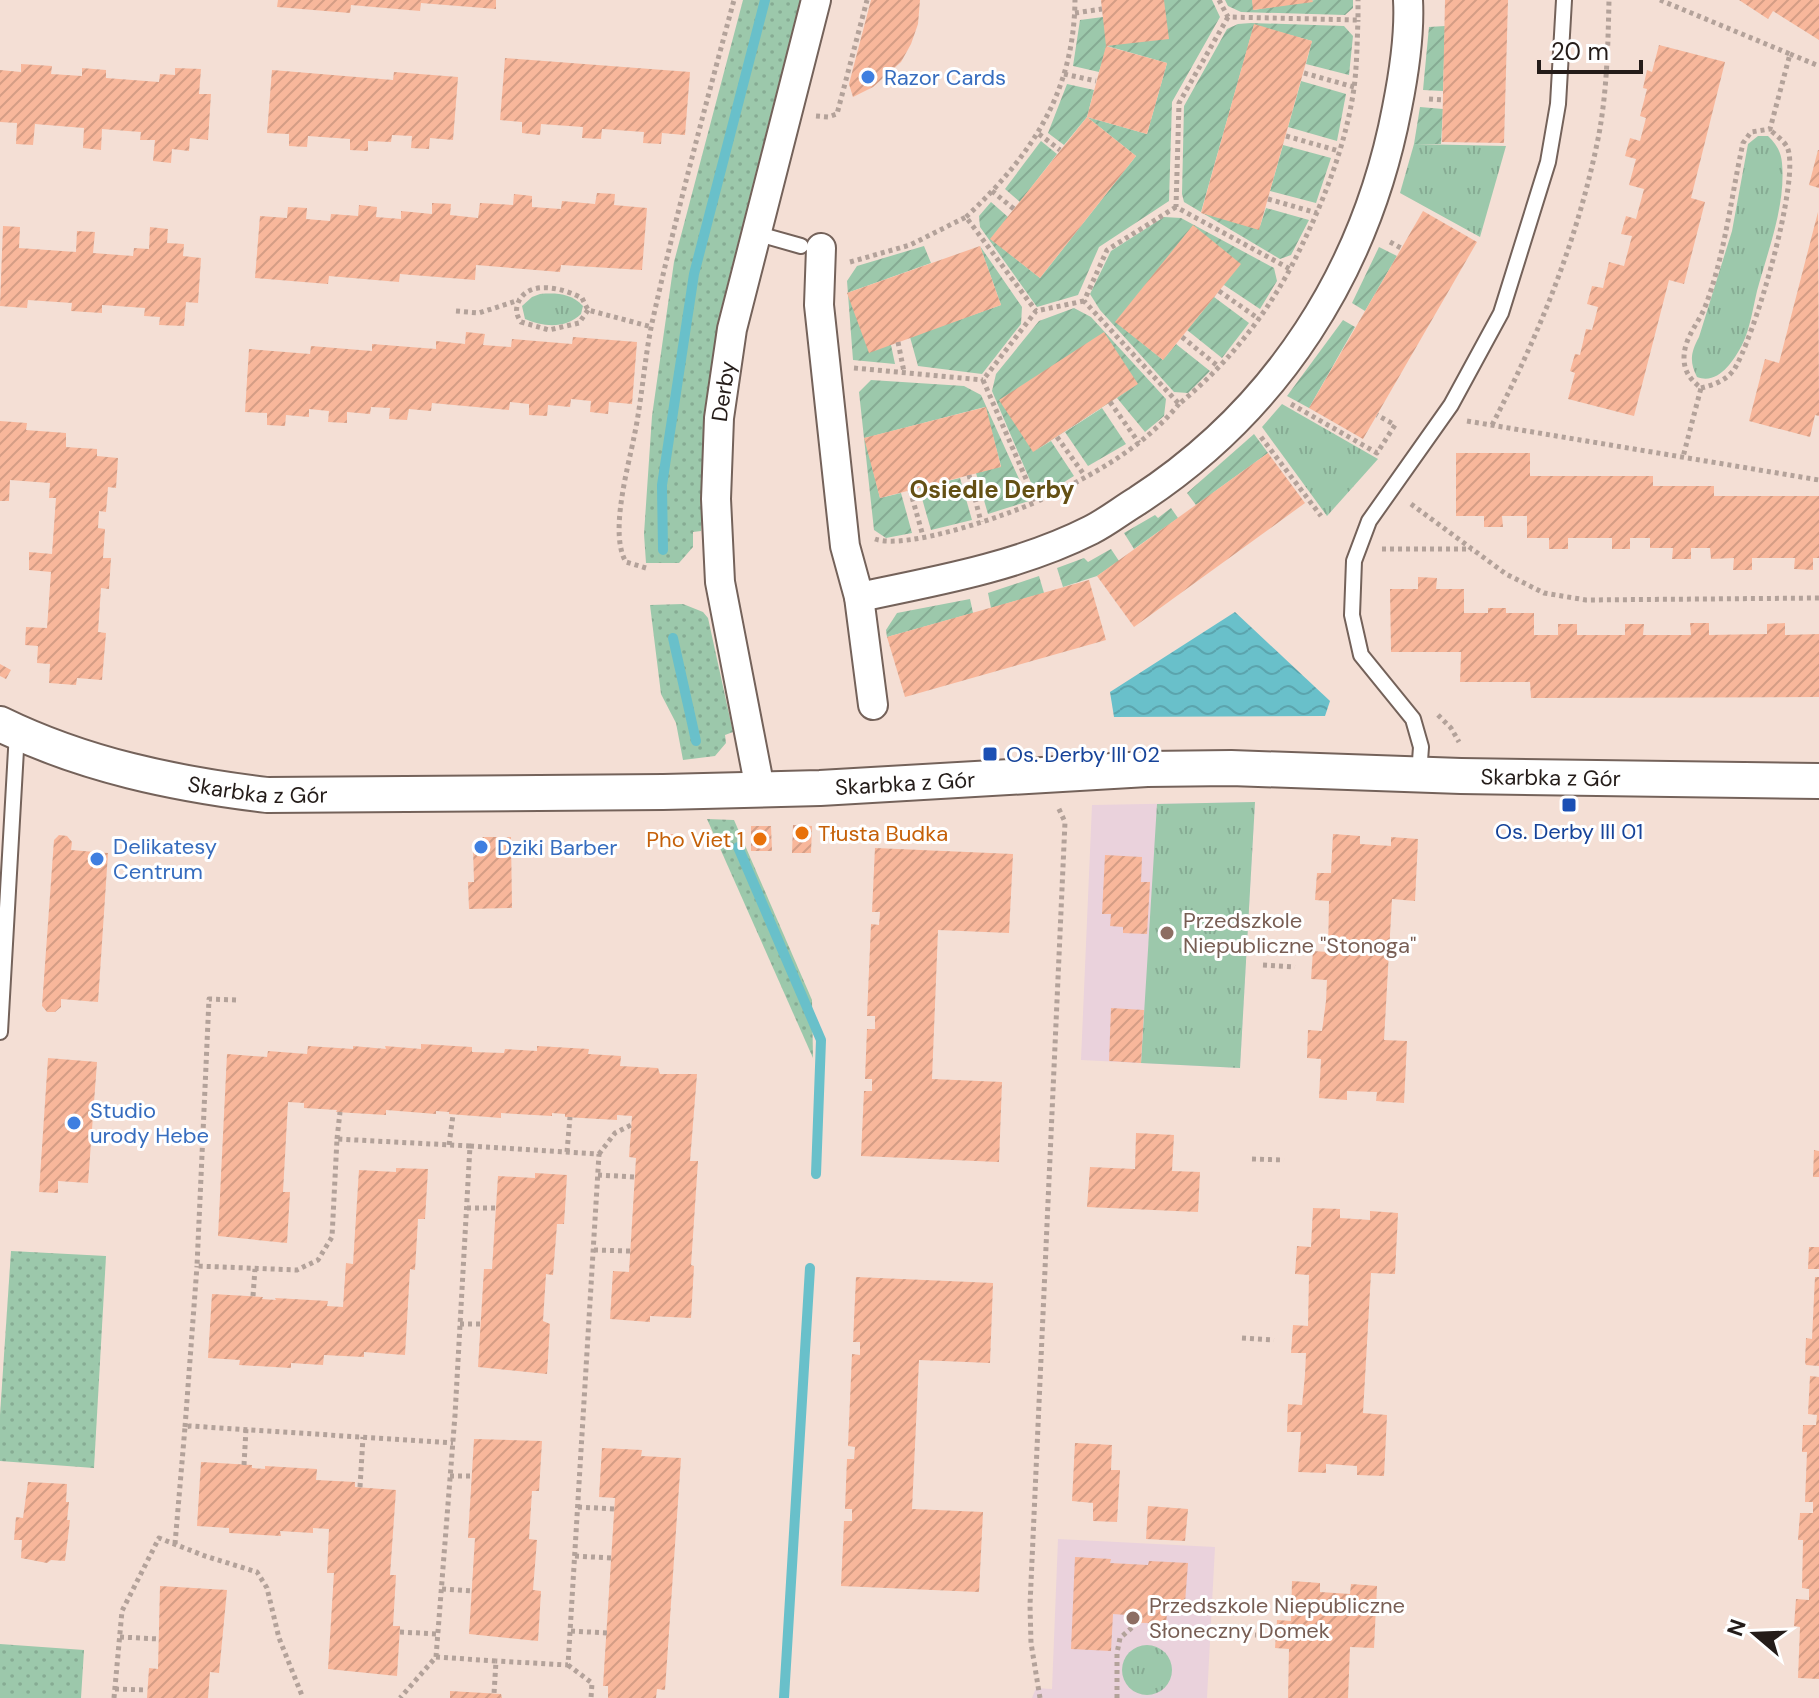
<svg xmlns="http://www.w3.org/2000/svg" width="1819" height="1698" font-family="'DM Sans',sans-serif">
<defs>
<pattern id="grass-dots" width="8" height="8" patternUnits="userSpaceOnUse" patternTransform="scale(2)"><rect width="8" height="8" fill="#9cc8ab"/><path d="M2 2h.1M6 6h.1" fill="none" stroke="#86ab93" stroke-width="1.8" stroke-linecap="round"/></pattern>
<pattern id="park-tufts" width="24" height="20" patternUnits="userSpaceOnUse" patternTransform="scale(2)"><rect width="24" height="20" fill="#9cc8ab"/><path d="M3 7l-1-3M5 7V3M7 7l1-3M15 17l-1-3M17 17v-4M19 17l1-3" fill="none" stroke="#86ab93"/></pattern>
<pattern id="garden-furrows" width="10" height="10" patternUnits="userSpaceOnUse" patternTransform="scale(2)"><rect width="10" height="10" fill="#9cc8ab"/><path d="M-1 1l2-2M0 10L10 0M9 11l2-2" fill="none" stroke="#86ab93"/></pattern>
<pattern id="water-waves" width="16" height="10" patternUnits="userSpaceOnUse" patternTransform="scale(2)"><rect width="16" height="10" fill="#69c0ca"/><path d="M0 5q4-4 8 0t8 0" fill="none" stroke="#5ba4ad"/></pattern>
<pattern id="building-hatch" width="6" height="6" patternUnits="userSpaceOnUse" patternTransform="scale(2)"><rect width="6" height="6" fill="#f8b79b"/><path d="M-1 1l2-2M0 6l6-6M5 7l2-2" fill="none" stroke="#d49d85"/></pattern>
</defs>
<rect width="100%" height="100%" fill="#f4dfd5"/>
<g fill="#ead2dc">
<path d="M1255,802l-15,266 -159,-8 11,-255z"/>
<path d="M1058,1539l157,8 -8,151h-175l4,-10 16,1z"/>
</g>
<g fill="url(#grass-dots)">
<path d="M743,0h57l-82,321 -14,92 -3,118 -8,1v15l-14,16h-33l-2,-29 8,-118 22,-154z"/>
<path d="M683,604l20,8 5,6 25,114 -8,3 1,8 -11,13 -32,4 -7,-37 -15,-29 -11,-89z"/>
<path d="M707,819l27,1 78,180 1,58z"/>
<path d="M11,1251l95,5 -12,212 -94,-7v-46z"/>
<path d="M0,1644l84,6 -3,48h-81z"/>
</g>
<g fill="url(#park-tufts)">
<path d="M1758,136h10c8,8 13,15 14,27 4,42 -14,87 -25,128 -4,17 -7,38 -15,54 -9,17 -24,40 -45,32 -8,-16 -6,-25 2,-40l33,-106 16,-87z"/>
<path d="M1414,144l92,2 -26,91 -80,-44z"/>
<path d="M540,294c16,-1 31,-1 43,12l-2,8c-15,15 -38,13 -56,5l-3,-13 10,-9z"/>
<path d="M1282,404l96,55 -51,57 -65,-89z"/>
<path d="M1255,802l-15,266 -99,-5 16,-259z"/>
<circle cx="1147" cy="1670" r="25"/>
</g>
<g fill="url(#garden-furrows)">
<path d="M1164,0h48l8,17 -48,85 -3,99 -70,46 -21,48 -41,12 -57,-80 -1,-11 12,-14 17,15 -17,22 49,39 96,-122 -49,-39 -23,28 -16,-12 19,-49 27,6 -7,27 60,17 20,-71 -60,-17 -8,26 -26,-6 7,-46 23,-3z"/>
<path d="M1225,0h27l2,10 61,-10h38v8l-8,7 -104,-3 -13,-6z"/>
<path d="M1251,23l93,3 9,10 -4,39 -43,-11 6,-23 -58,-16 -53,187 58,17 7,-21 43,12 -18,35 -11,4 -96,-57 -2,-8 2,-88 43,-77 11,-5z"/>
<path d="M1445,26l-2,65 -20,-1 6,-63z"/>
<path d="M1301,81l45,13 -9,47 -49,-14z"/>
<path d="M1420,107l23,2 -2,35h-27z"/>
<path d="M1041,141l16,13 -37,48 -15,-13z"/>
<path d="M1283,145l48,13 -15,45 -46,-12z"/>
<path d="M1164,217l17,1 93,50 3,13 -17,28 -36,-24 -108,37 47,38 13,-16 34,27 -22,22 -14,-1 -74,-82 -10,-16 21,-43z"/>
<path d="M924,246l7,17 -84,30 44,52 4,19 -42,-4 -6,-79 10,-15z"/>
<path d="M980,246l42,61 -1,17 -39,50 -64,-8 -8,-29 91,-32z"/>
<path d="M1379,247l18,9 -32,55 -13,-8z"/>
<path d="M1214,297l35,26 -27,35 -35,-28z"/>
<path d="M1074,308l17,9 75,82 -2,17 -19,16 -28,-34 21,-14 -105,68 18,-11 23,35c-14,8 -27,21 -42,9l-40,-94 4,-17 43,-53z"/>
<path d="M1343,320l12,7 -46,81 -22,-12z"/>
<path d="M871,380l93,6 17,9 48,106 -41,13 -12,-41 25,-7 -16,-59 -120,31 15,60 21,-5 11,40 -26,5 -12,-8 -15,-138z"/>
<path d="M1102,408l24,36 -38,22 -23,-34z"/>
<path d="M1254,434l14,19 -72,52 -9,-12z"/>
<path d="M960,478l12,42 -41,10 -12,-42z"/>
<path d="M1171,508l7,10 -44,31 -10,-16 31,-18 3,3z"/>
<path d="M1111,549l8,12 -22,15 -34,11 -6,-19 27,-10 4,4z"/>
<path d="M1039,576l5,17 -53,15 -3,-15z"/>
<path d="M970,599l3,14 -86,24 -1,-7 11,-17z"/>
</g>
<path fill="url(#water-waves)" d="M1235,612l95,89 -5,15 -211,1 -4,-25z"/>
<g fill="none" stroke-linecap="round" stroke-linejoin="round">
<g stroke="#69c0ca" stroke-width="10">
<path d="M663,550l-1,-65 32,-211 71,-274"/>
<path d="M673,638l23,103"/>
<path d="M738,847l83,193 -5,134"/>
<path d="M784,1698l26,-430"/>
</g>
</g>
<g fill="url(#building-hatch)">
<path d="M278,0h218v9l-75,-6 -1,8 -69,-6 -1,8 -73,-6z"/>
<path d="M871,0h49l-2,24 -7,20 -10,18 -28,25 -20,10 -4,-13z"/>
<path d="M1101,0h63l5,39 -63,7z"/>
<path d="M1252,0h60l1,2 -60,8z"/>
<path d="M1445,0h63l-4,143 -62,-1z"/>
<path d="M1739,0h80v40l-46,-29 -5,8z"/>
<path d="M1254,24l58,17 -53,189 -58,-17z"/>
<path d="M1659,45l66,17 -34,136 14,4 -21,82 -15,-4 -35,136 -66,-17 7,-26 -5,-2 5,-17 5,1 6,-26 6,1 6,-23 -11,-3 5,-18 11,2 6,-26 15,4 8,-30 -11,-2 5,-18 10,3 8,-30 -15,-4 7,-26 -11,-3 5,-18 10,3 6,-23 -6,-2 7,-27 -4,-1 4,-18 5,2z"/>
<path d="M1106,46l61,17 -20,71 -60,-17 49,39 -96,122 -50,-39 97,-122z"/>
<path d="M505,58l185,14 -5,63 -23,-2 -1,11 -18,-1 1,-11 -42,-3 -1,10 -19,-1 1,-11 -42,-3 -1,11 -18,-2v-11l-22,-2z"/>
<path d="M21,64l31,2 -1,8 31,2v-8l24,2v8l53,4 1,-8 15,1v-7l26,1 -2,25h12l-3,46 -18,-2 -1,13 -17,-2 -1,14 -18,-2 2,-21h-15l1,-8 -39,-3 -1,21 -18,-2 1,-20 -49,-4 -2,21 -17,-1 1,-21 -17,-1v-52l21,2z"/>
<path d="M272,70l121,10 1,-8 64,5 -5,63 -23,-2 -1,11 -18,-1 1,-12 -20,-1 -1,7 -23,-1v10l-18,-1v-11l-42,-3 -1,11 -18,-1v-12l-22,-1z"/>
<path d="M1818,150h1v38l-10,-3z"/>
<path d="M597,193l18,1 -1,11 33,3 -5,62 -81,-5 -1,7 -84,-7 -1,15 -75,-6 -1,8 -70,-6 -1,8 -73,-6 5,-62 27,2 1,-11 19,1 -1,11 24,2 1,-7 27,2 1,-11 18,2 -1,10 25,2v-8l31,3v-11l19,1 -1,11 28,3 2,-15 33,2 1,-11 18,2v11l29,2 1,-8 33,3z"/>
<path d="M1423,211l54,31 -114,197 -54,-31z"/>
<path d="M1818,212l1,204 -4,-1 -5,22 -61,-16 16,-62 14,4z"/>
<path d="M1193,225l48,39 -78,96 -48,-38z"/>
<path d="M3,226l17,1 -1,21 57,4 1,-21 18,1 -2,21 40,3 1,-8 15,1 1,-22 18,2 -1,14 17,1 -1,12 18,2 -3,45 -12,-1 -2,24 -25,-1 1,-8 -16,-1 1,-8 -43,-3v8l-31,-2 1,-8 -44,-3 -1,8 -27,-2z"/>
<path d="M980,246l21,59 -132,48 -22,-60z"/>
<path d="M466,332l19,2 -2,11 28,2 1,-8 60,5 1,-7 64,5 -5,62 -23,-2 -1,12 -18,-2 1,-11 -20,-2 -1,8 -22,-2 -1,11 -18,-1v-11l-19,-2 -1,8 -77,-7 -1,8 -22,-2 -2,11 -18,-1 1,-11 -19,-1 -1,7 -23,-2v11l-19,-1 1,-11 -20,-2v8l-23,-2 -1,11 -18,-1v-12l-22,-1 4,-63 61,5 1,-8 61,5v-7l64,5v-8l29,3z"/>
<path d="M1104,332l34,52 -105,68 -34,-52z"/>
<path d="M986,407l15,60 -121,31 -16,-60z"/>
<path d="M0,421l27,2 -1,7 40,3v14l31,2v7l21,2 -2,30 -8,-1 -2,25 -7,-1 -1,17 7,1 -2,29h8l-2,31 -8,-1 -3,44 8,1 -4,47 -25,-2 -1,7 -27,-2 1,-19 -13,-1 1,-17 -13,-1 1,-18 21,1 4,-56 -22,-2v-18l23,2 4,-56h-7l1,-15 -40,-3 -1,21h-9z"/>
<path d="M1268,453l37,50 -171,124 -37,-51z"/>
<path d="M1456,453h74v23h123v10h61v10h105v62h-6v12l-19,-1 1,-11h-43v12h-19l1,-12 -23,1 -1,-11h-19v11h-19l1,-11h-23v-10h-20v11h-18v-11h-44v11h-19v-11h-22v-22h-25l1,11h-19v-11h-28z"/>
<path d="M1418,577l19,1 -1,11h28v24h24v-5h18v5h28v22h24v-11h19v11h48v-11h19l-1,11h48l-1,-12h19v12l58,-1v-10l18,-1v12l34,-1v63l-288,1 -1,-16h-70l1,-30h-70l-1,-63h28z"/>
<path d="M1089,580l17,60 -201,57 -18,-60z"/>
<path d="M0,664l11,6 -5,9 -6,-3z"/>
<path d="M793,825l19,1 -1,27h-19z"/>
<path d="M751,826h20l1,25h-21z"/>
<rect x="662" y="834" width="18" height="11"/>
<path d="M1333,834l27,2v8l31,2v-9l27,2 -3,62 -23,-2 -8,141 23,1 -3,62 -28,-2 1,-9 -30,-1v9l-28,-2 2,-39 -14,-1 1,-28 14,1 4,-30 1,-21 -16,-1 2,-28 15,1 1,-51 -14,-1 2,-27h14z"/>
<path d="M59,835l8,1 5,6 -1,8 37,3 -10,149 -37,-3v8l-6,5h-8l-5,-6 12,-166z"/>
<path d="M483,837h28l1,71 -43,1 -1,-27h6l-1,-34z"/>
<path d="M875,848l138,6 -4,79 -71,-3 -6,149 70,3 -3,80 -138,-6 3,-65h8v-12h-7l2,-50h8v-13h-8l4,-92 8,1 1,-13h-8z"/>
<path d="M1105,855l37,2 -1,25h9l-3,52 -24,-1v-6l-13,-1 1,-12h-9z"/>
<path d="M1111,1008l33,2 -3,53 -32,-2z"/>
<path d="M421,1044l51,3v5l32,1 1,-4 32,2v-5l52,3 -1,5 33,2 -1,10 38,2 2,6h37l-7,87h8l-7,104 3,1 -3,52 -41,-2v6l-40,-3 3,-48 16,1 7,-114 -7,-1 3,-41 -15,-1v5l-52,-3v-3l-13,-1v3l-51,-3v5l-52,-4v-2l-13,-1v3l-50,-4v5l-50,-3 1,-2 -33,-2v-5l-16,-1 -5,90h7l-3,51 -69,-7 9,-182 40,3 1,-6 39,3 1,-8 45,3v-3l33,3 -1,-3 36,3z"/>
<path d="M48,1058l49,4 -9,121 -30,-2v12l-19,-1z"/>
<path d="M1136,1133l38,2 -2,36 28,1 -2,40 -111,-5 3,-40 45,2z"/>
<path d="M1814,1150l5,1v26h-6z"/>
<path d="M396,1168l32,1 -3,50h-7l-3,51 -5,-1 -5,86 -41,-3v5l-40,-2 -1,10 -32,-2v5l-52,-3 1,-5 -32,-2 4,-64 51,3 -1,2 14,1 -1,-2 53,3 -1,5 16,1 3,-44 7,1 6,-94 37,2z"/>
<path d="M535,1173l32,2 -3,49h-7l-4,51 -7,-1 -3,47 7,3 -3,50 -69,-7 6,-98h8l6,-93 37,2z"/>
<path d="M1313,1208l27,1v9l30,2v-9l28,2 -3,61 -24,-1 -8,140 24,2 -3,61 -27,-1v-9l-31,-2v9l-28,-1 3,-40h-14l1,-28 14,1 3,-30 1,-22h-15l2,-28 15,1 1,-51 -14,-1 2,-28 14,1z"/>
<path d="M1809,1247h10v22h-11z"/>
<path d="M856,1277l137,6 -3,80 -71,-3 -7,149 71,3 -4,80 -138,-6 3,-65h8v-12h-7l2,-50h7l1,-12 -7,-1 4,-92 8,1v-13h-7z"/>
<path d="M1815,1277h4v89l-13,-1 -1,-3 1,-24 6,1z"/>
<path d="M1810,1376l9,1v302l-21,-1 2,-51 -6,-1 2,-27 13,1v-11l-7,-1 1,-48h-5l2,-27h13v-11h-8l2,-50h-5v-3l1,-24h13l1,-10 -9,-1z"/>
<path d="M474,1439l68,2 -3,50h-7l-3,48 8,1 -4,50 8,1 -3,50 -69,-7 6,-96h-7z"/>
<path d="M1075,1443l37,2 -1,25h9l-3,52 -24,-1v-18l-21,-2z"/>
<path d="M602,1448l40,2 -1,6 40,2 -16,232 -8,-1 -1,9h-48v-12h-5l12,-188 -16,-1z"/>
<path d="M201,1462l51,3v3l13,1v-3l52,3 -1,11 39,2v5l41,3 -6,85h6l-3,51h7l-3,50 -69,-7 6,-96h-7l2,-44 -16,-1v5l-33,-2 1,5 -52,-3v-5l-32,-2z"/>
<path d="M28,1482l39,2 -1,18h3l-2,18h3l-5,41 -14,-1 -4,3 -26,-5 1,-18h-8l2,-23 7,1z"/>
<path d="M1148,1506l40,3 -3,32 -39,-2z"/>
<path d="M1075,1557l36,2 -1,4 38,2 1,-4 39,2 -3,40 -17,-1 -2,22 -40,-2 1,-7 -14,-1 -2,37 -40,-2z"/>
<path d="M1292,1581l28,2v9l30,2 1,-10 26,2 -3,62 -24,-1 -2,51h-60l1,-49 -14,-1 2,-28 14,1z"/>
<path d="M160,1586l67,4 -8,83 -9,-1 -2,26h-61l2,-30 9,1z"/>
<path d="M450,1691l51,3 1,4h-52z"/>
</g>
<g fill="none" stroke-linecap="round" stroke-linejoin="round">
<g stroke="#74625a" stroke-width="18">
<g id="service">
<path d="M755,233l46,13"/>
<path d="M1419,775l2,-28 -8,-28 -52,-64 -9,-40 2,-54 15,-40 82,-116 50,-92 47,-151 10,-58 6,-104"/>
<path d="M0,1032l17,-300"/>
</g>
</g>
<g stroke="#74625a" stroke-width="32">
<g id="minor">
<path d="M821,248l-2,57 26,241 14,51 14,108"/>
<path d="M859,597c78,-16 161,-31 232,-67 16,-8 31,-20 46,-29 140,-91 229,-230 260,-393 7,-35 13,-72 11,-108"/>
<path id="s1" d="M760,789l-40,-207 -4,-83 3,-81 13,-89 84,-329"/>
</g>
</g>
<g stroke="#74625a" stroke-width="38">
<g id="tertiary">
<path id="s2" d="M0,724c84,41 175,60 267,71l396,-3 157,-4 327,-19 84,-1 230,8 358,5"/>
</g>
</g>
<g stroke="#b3a29a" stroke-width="5" stroke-dasharray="4 4" stroke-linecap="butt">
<path d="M1219,0l9,17 130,3v-20"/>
<path d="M1660,0l130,54 -20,75 -19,3 -8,11c-12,54 -18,112 -38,164 -7,17 -21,31 -21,51 0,14 7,22 17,30l-18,69"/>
<path d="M1075,13l27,-4"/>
<path d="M1228,17l-49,86 -3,104 114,62c29,-56 55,-118 64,-181 3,-22 3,-46 4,-68"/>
<path d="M1790,54l29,12"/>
<path d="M1304,73l50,14"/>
<path d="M1064,74l32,7"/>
<path d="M1429,99l14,1"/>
<path d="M816,116l12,1 9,-3 30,-114"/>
<path d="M1039,134l21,16"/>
<path d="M1286,136l53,15"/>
<path d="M992,191l22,18"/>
<path d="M1268,199l49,14"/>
<path d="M1176,207l-69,43 -23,51 95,103c45,-37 83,-83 111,-135"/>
<path d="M966,217c65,-61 108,-124 109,-217"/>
<path d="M1390,242l11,6"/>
<path d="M850,262l60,-17 56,-28 70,94"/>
<path d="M1219,291l40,28"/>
<path d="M1084,301l-48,10 -53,69 53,122c53,-25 105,-52 143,-98"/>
<path d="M588,310l-9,13 -30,7 -28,-8c-4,-6 -6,-11 -3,-19 10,-25 47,-14 64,-5l6,12 64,17"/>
<path d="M456,311l23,2 40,-13"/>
<path d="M1182,337l37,30"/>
<path d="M898,342l6,30"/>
<path d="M854,368l129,12"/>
<path d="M1701,388c12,-3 24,-7 32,-17 20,-28 69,-195 54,-224 -3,-6 -12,-13 -17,-17"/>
<path d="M1110,402l29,41"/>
<path d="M1291,404l86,49 18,-28 -18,-10"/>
<path d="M1467,421l352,59"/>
<path d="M1492,425c48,-92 87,-189 107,-291 8,-44 9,-89 10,-134"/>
<path d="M1057,437l28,39"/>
<path d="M1261,437l60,79"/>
<path d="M969,475l12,47"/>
<path d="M910,490l13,46"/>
<path d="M1411,504l95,70 38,19 42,7 233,-2"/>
<path d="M875,539c32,11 129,-23 161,-37"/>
<path d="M1382,549h90"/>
<path d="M646,568l-20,-6c-17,-28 2,-94 8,-125 8,-37 10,-76 18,-114 24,-108 53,-216 82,-323"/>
<path d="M1438,715l13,13 8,14"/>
<path d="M1263,965l32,2"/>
<path d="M236,1000l-27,-1 -12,267 100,4 21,-10 14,-23 5,-98 133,7 -15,269 -19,242 -36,41"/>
<path d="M337,1139l3,-27"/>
<path d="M449,1145l4,-30"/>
<path d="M470,1146l129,8 -31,511 -72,-4"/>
<path d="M567,1152l3,-35"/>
<path d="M599,1154l16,-21 16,-8"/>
<path d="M1252,1159l32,1"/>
<path d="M598,1175l37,2"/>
<path d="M467,1208h29"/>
<path d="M594,1250l36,1"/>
<path d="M253,1296l2,-27"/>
<path d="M460,1324h21"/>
<path d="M1242,1338l32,2"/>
<path d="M185,1427l12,-161"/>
<path d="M244,1465l2,-36"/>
<path d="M450,1476h22"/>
<path d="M360,1487l3,-50"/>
<path d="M578,1507l37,2"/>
<path d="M175,1544l10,-117 5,-1 263,17"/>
<path d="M575,1556l36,2"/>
<path d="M442,1589l30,2"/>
<path d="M571,1631l36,2"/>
<path d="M400,1632l38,2"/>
<path d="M1231,1634l25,1"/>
<path d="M120,1637l39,2"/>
<path d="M436,1657l60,4 -2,33"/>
<path d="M568,1665l24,18 -1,15"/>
<path d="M115,1689l32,1"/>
<path d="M114,1698l8,-87 37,-73 46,18 52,16 10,16 12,50 24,60"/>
<path d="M1040,1698l-9,-55 -1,-38 35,-783 -7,-15"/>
<path d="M1117,1698v-45l3,-15 16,-14"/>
</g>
<use href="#service" stroke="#fff" stroke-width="14"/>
<use href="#minor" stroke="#fff" stroke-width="28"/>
<use href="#tertiary" stroke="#fff" stroke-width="34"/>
</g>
<g fill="#3f7fe0" stroke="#fff" stroke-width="3">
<circle cx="868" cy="77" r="8"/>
<circle cx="481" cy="847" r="8"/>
<circle cx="97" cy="859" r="8"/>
<circle cx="74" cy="1123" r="8"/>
</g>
<g fill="#1a4fb4" stroke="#fff" stroke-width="3">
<rect x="982" y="746" width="16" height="16" rx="4"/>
<rect x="1561" y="797" width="16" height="16" rx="4"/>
</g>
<g fill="#e8710a" stroke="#fff" stroke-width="3">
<circle cx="802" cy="833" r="8"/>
<circle cx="760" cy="839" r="8"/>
</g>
<g fill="#8d6e63" stroke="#fff" stroke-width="3">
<circle cx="1167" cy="933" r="8"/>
<circle cx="1133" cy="1618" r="8"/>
</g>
<g text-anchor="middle" stroke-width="6" stroke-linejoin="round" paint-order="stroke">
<g font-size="22" fill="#366cbe" stroke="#fff" text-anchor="start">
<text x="884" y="85">Razor Cards</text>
<text x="113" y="854">Delikatesy<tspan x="113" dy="25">Centrum</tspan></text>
<text x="497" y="855">Dziki Barber</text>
<text x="90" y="1118">Studio<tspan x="90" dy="25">urody Hebe</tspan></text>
</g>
<g font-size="22" fill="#241c19" stroke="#fff">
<text dy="8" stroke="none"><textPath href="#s1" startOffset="402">Derby</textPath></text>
<text dy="8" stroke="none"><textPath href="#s2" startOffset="1562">Skarbka z Gór</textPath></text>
<text dy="8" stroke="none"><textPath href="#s2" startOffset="916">Skarbka z Gór</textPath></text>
<text dy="8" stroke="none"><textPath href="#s2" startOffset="268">Skarbka z Gór</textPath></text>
</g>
<g font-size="22" fill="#164399" stroke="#fff" text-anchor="start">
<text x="1006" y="762">Os. Derby III 02</text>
<text x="1569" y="839" text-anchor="middle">Os. Derby III 01</text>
</g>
<g font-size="22" fill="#c56008" stroke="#fff" text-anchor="start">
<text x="818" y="841">Tłusta Budka</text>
<text x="744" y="847" text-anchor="end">Pho Viet 1</text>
</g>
<g font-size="22" fill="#785e54" stroke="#fff" text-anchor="start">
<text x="1183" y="928">Przedszkole<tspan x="1183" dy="25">Niepubliczne "Stonoga"</tspan></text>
<text x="1149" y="1613">Przedszkole Niepubliczne<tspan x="1149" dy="25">Słoneczny Domek</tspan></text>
</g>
<g font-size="24" font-weight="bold" fill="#645014" stroke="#fff">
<text x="992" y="498">Osiedle Derby</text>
</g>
</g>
<g transform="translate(1755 1634) rotate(289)" stroke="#ffffff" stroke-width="6" paint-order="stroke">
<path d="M0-6L14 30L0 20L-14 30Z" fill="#241c19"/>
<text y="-12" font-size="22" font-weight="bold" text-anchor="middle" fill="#241c19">N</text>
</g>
<path d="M1539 60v12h102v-12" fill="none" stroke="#241c19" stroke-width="4"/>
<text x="1551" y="60" font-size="24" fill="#241c19" stroke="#ffffff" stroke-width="6" paint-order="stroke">20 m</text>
</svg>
